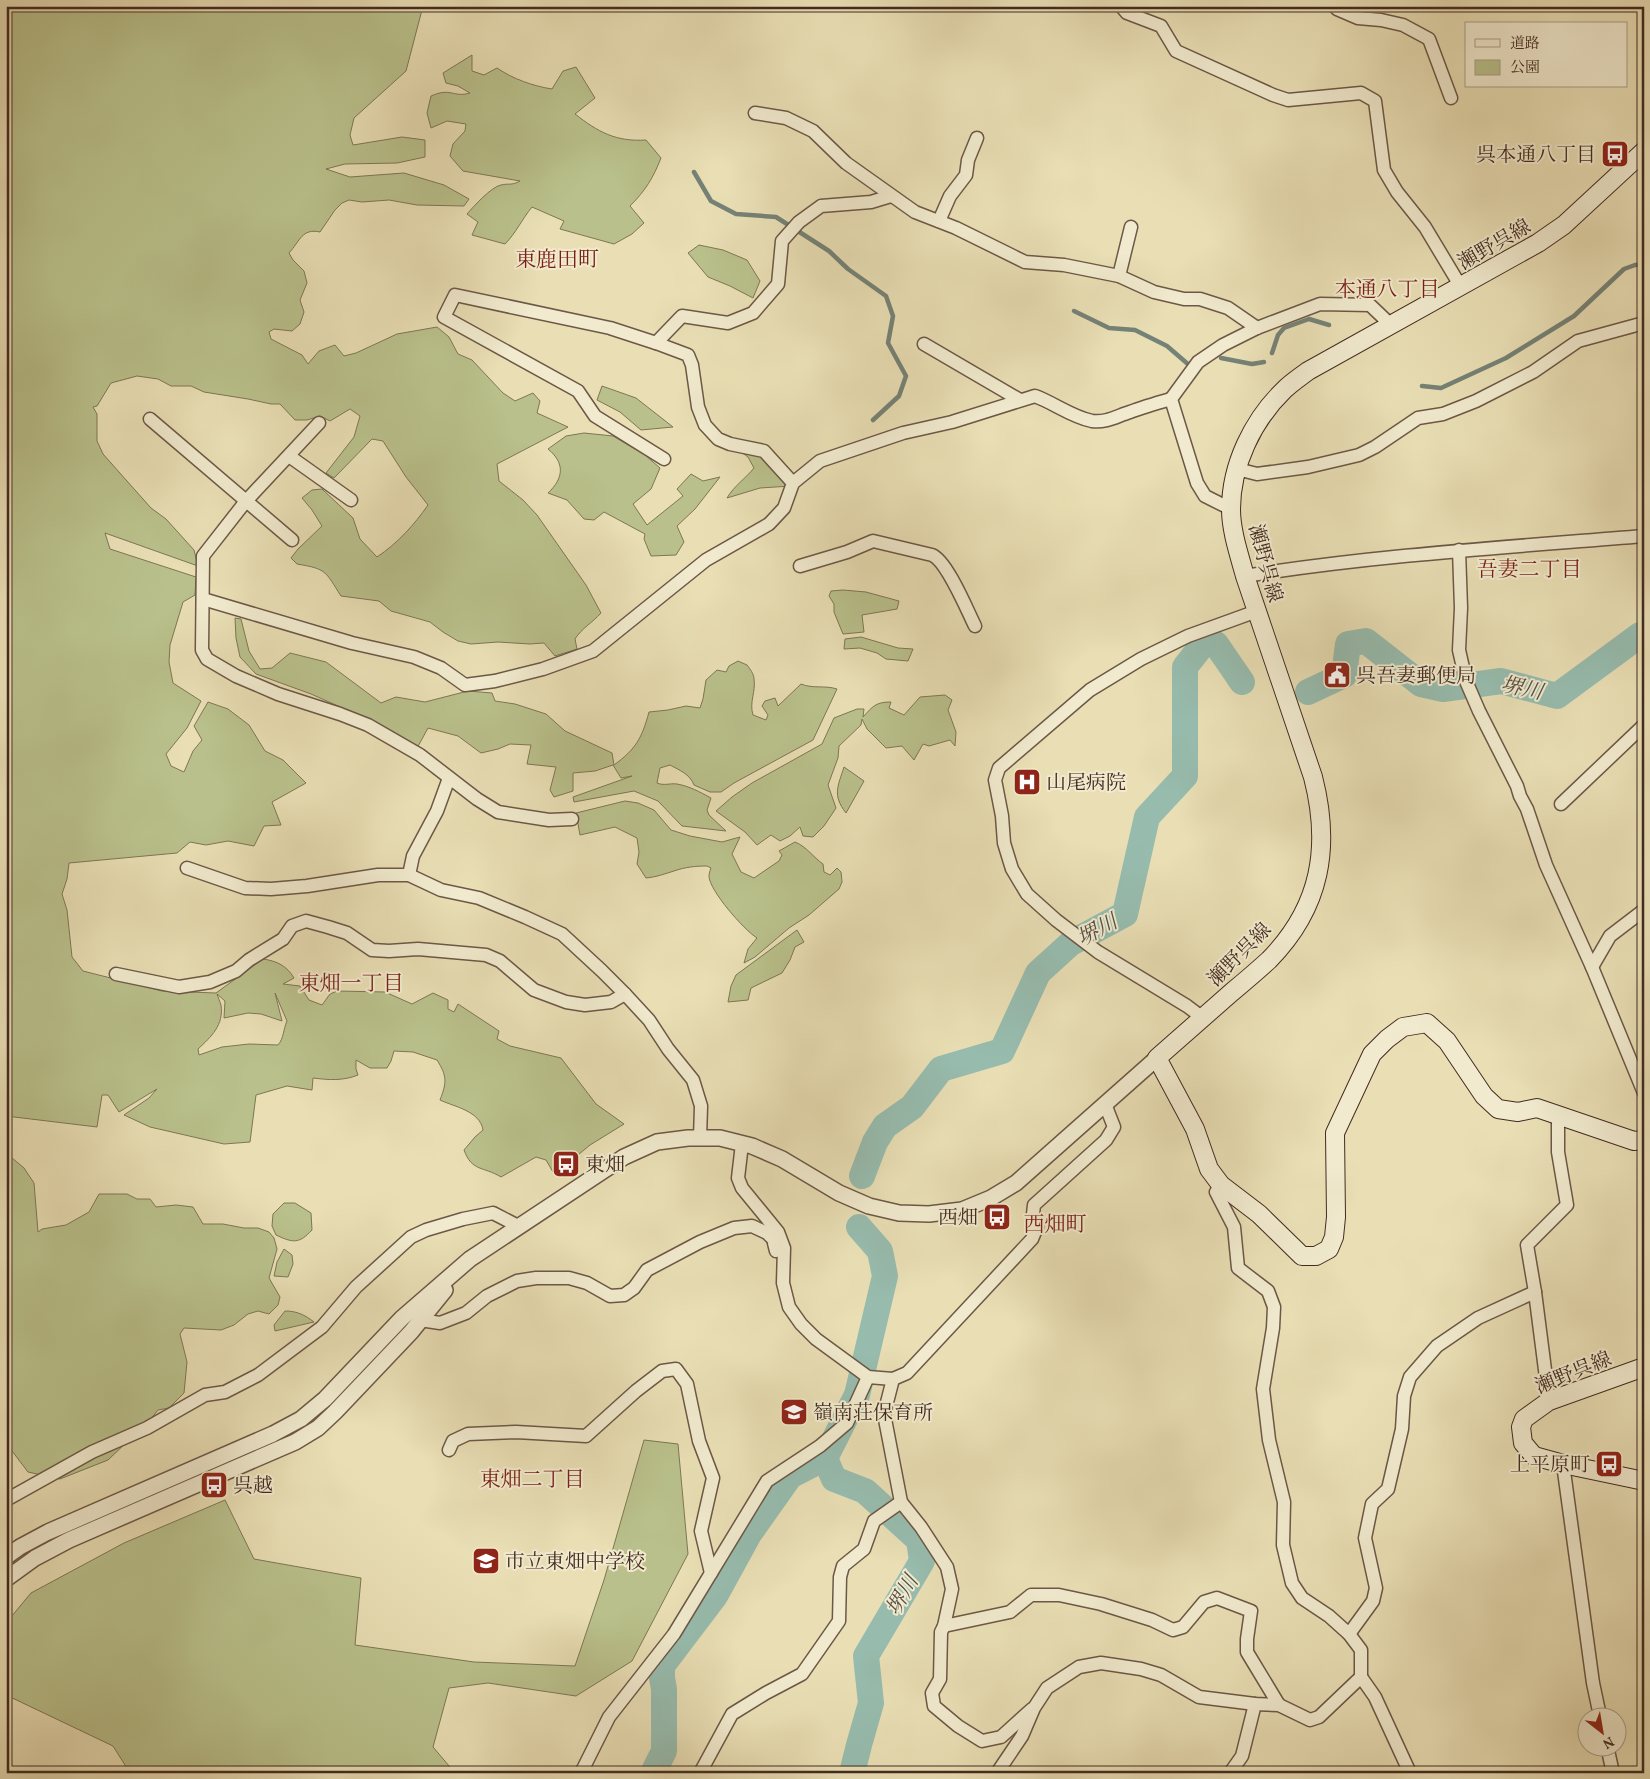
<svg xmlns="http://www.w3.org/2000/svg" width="1650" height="1779" font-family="Vollkorn,'Noto Serif JP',serif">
<rect width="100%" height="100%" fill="#e9deb4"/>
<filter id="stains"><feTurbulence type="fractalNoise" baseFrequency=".004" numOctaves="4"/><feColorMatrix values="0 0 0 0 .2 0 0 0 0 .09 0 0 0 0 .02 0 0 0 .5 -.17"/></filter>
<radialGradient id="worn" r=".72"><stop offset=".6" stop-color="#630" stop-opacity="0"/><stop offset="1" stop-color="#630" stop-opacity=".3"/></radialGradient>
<g fill="#b9c08b" stroke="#7e7656" fill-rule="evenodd">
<path d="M6,6h417l-17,65 -52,47 -4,17 3,10 49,-8 23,3v17l-28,6 -52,1 -19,5 24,8 54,-4 40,12 25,14 -5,7 -47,-1 -28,-5 -27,2 -13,-2 -7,3 -7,7 -15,22c-18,-4 -20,9 -31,21l4,7 11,11 3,12 -7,17 4,12 -4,12 -8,7 -18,-2 -5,3 2,7 31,16 6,9 11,-13 16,-6 9,11 12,-3 41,-19 40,-7 12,10 9,17 14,6 31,33 12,8 18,-8 7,8 -3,12 31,14 -71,37 2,17 24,19 14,15 49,70 15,28c-9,10 -19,15 -26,26l2,10 -22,7 -11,-13 -14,1 -32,-2 -27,2 -13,-3 -15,-9 -13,-10 -39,-11 -12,-10 -38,-5c-16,-25 -14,-27 -44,-32l-6,-6 7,-9 24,-23 -10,-16 -10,-12 10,-8 10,-1 31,29 7,21 17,18c21,-14 37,-32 51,-52l-22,-28 -23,-36 -11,-2 -38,39 -8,-5 28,-36 6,-21 -10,-7 -20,12 -10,-5 -13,4h-12l-15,-16h-9l-23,-5 -44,-7 -13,-6h-20l-13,-7 -21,-3 -26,7 -14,23 -4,1 4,7v27l6,13 48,54 15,11 28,31 4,16 -93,-33 5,16 86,28 -1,18 -12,7 -13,43 -1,17 4,21 28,18 -14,27 -21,26 5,12 13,6 9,-21 9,-11 -8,-14 14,-24 20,7 21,16 16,26 18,9 23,23 -34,19 9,23 -17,1 -10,20 -26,-5 -22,4 -16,-3 -13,11 -108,10 -2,16 -5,15 5,16 5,47 11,14 79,20 54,2 47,-34c14,2 24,7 31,19l-11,6 17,2 9,14 13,5 8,-11 7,-3 48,1 27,12 21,-11 15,7v9l6,3 4,-8 41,27 -2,8 13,7 51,12 35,46 28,20 -34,21 -29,24 -8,3 -7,-12 -10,-3 -35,20c-18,-11 -29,-5 -37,-27l11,-13 8,-7c-3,-19 -28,-23 -43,-30 7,-18 7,-24 -3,-40l-24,-8 -19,-1 -3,10 -4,7h-17l-14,-8v9l2,6c-15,6 -29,5 -45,3l-1,12 -25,-4 -31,9 -6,47 -26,2 -74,-17 -26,-12 25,-17 8,-9 -38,23 -11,-17h-6l-5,32 -91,-11zM275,993l12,28c-4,9 -3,17 -9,24l-29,-1 -27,3 -23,8 -1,-6c13,-12 26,-24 23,-44 -1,-3 -3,-8 -4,-11l8,7 -1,17 24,-5 13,1 21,7z"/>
<path d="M472,55v16l12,4 13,-7c16,11 36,18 55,21l11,-18 13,-4 19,31 -20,16c23,18 41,28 71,26l15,18c-8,20 -15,32 -31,48l14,17 -12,11 -18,10 -54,-15 4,-8 -32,-14c-10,12 -16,26 -27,37l-33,-9 6,-13 -11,-8c7,-8 24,-27 34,-29 8,-2 10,1 19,-4l-57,-10 -13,-15 3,-12 12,-13 1,-7 -19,-3 -16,7 -4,-15 4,-17c20,-9 22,2 39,-3l-12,-7 -12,-3 -3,-10z"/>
<path d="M699,245l24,5 24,10 13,21 -7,17 -23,-12 -22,-9 -20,-24z"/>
<path d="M602,386l34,12 37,29 -32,3 -21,-18 -23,-12z"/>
<path d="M584,433l29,3 32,19 15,13 -9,21 -18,15 14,21 36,-29 -6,-7 14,-15 12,7 17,-4 -25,32 -18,17 7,16 -8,13 -25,1 -7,-17 1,-5 -41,-22 -10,8 -10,-1 -17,-19 -19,-7c16,-15 17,-30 0,-44l18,-13z"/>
<path d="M737,449l25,6 29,31 -31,2 -33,10c7,-12 18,-19 27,-30l-6,-11z"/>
<path d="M843,590l23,2 33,9 -2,8 -35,6 2,17 -21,2 -9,-22v-8l-5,-8 2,-5z"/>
<path d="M235,618l6,1 8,32 11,18 12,-1 18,-15 36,9 55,41 15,-6 29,5 43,-11 24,2 3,8 20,3 31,10 19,17 47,22 2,12c22,-16 28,-27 35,-53l19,-2 18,-4 14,2 3,-9 3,-19 11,-10 9,2 3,-6 9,-5 9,4c3,4 7,9 7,14 2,13 -5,23 -1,36l13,5 2,-5 -6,-9 3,-5 10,-3 3,8 23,-22c12,5 24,1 36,5l-24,51 -79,43 -13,9h-11l-16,-7c-4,-11 -15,-15 -24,-20l-10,3 -3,15c7,3 13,0 20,1 12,2 23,8 34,14l-4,12 2,5 17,16 -44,-5 -24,-25 -24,-10 -60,11 -1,-5 59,-21 -11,2 -8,-13 -18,6 -22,2v18l-19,6 -4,-7 6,-23 -29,-3 4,-19 -21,-1 -12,5 -17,4 -23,-17 -30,-8 -12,22 -51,-32 -54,-24 -55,-20 -16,-17 -4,-19z"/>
<path d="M861,637l37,11 15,1 -5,12 -22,-2 -9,-6 -17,-5 -16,1 1,-10z"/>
<path d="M945,695l7,5 -4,10 8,22 -1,14 -5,-6 -21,6 -6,-2 -9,16 -12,-14 -16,2 -19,-19 -5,-10 -1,6 -22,21 -1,12 -10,27 8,23 -12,18 -11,11 -10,-1 -3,-9 -10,9 -10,5 -9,-6 -14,10 -12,-13 -29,-21 16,-14 20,-14 70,-39 12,-26 23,-9h7l-1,8c10,-11 13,-15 28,-15l-2,6 15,7 16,-18z"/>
<path d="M844,767l20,14 -18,32c-14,-18 -8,-27 -2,-46z"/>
<path d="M625,801l13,2 16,7 17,20 19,6 32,6 18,-5 -8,17 9,18 13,6 25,-17 3,-6 -3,-4 16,-9c12,5 18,15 28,22l1,8 6,3 7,-7 4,4 1,10 -3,7 -30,26 -20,13 -34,29 -11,6 4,-14 9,-11c-13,-8 -48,-48 -48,-62 0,-3 1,-5 2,-8l-4,-2c-11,0 -22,1 -33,5 -10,3 -17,6 -28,7l-9,-14 2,-12 -2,-14 -22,-11 -35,8 -4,-22z"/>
<path d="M797,930l7,12 -9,5 -5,13 -8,13 -31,15 -3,12 -20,2 3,-16 5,-11z"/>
<path d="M6,1153l18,15 10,15 4,49 4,-3 24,-4 23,-13 10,-18h28l10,5h13l6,8 20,-2 17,2 10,17h20l21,4h14l11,4 5,6 3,11 -8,29 11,19 -2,8 -9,9 -11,-3 -10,3 -14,11 -13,5 -37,-2 -4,6 7,28 -3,31 -15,15 -11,2 -8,10 -42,40 -48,19 -32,-7 -22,-29z"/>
<path d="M284,1203h11l16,10 1,17c-13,14 -19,13 -36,5l-4,-9 1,-12z"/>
<path d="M284,1249l8,6 1,9 -5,13 -14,-1 3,-14z"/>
<path d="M285,1311c12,0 20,4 29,11l-39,9 -1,-6z"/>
<path d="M644,1440l34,4 10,110 -56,107 -56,35 -88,-13 -39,5 -16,59 22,26h-325l-17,-27 -107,-51v-72l25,-30 93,-50 101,-43 29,59 107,19 -6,67 119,17 101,4 29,-86z"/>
</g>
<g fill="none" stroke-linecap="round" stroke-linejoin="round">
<g stroke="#758276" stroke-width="4.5">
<path d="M694,172l17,29 25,13 40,3 53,34 19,18 38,27 7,20 -5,27 18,33 -7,20 -26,24"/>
<path d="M1074,311l35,17 26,2 32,16 22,19"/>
<path d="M1272,353l6,-18 6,-7 25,-9 20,6"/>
<path d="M1221,358l31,6 12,-2"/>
<path d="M1422,386l19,2 65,-30 68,-42 50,-47 11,-4 9,-1"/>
</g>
<g stroke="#97bcae" stroke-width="26">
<path d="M1308,692l36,-17 4,-31 18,-3 55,43 22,5 58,-8 56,15 83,-61 4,-1"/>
<path d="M862,1176l13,-34 10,-16 27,-19 29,-38 61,-18 36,-78 33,-30 54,-29 22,-97 38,-41v-109l22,-28 9,5 26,38"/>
<path d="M653,1773l11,-22v-62l-2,-11v-12l53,-70 34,-62 41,-58 35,-18"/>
<path d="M852,1773l7,-28 12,-42 -5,-47 56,-95 -3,-21 -54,-49 -31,-12 -9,-21 32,-63 28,-119 -5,-25 -21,-24"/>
</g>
<g stroke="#6c5846" stroke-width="15">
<g id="minor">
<path d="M1121,6l6,7 34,13 15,25 97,44 15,5 73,-7 14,8 9,69 13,22 28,35 36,60"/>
<path d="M1335,6l2,3 21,9 23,2 22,5 26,14 22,59"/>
<path d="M755,113l31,5 27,13 33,32 69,49 41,16 69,34 39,3 55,11 35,16 30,7h16l28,9 29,20"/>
<path d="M939,221l11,-25 16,-21 2,-15 9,-22"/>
<path d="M1119,276l12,-49"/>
<path d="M656,343l-46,-15 -155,-33 -11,22 134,74 17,25 69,43"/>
<path d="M924,344l96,56"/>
<path d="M150,419l142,121"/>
<path d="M319,423l-73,78 -43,55 -1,94 5,9 29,17 42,18 62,20 28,11 52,30 57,44 21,13 51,8 23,-1"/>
<path d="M289,456l62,44"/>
<path d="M1237,469l20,5 51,-7 51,-12 16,-8 43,-29 25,-4 33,-13 57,-29 45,-31 66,-18"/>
<path d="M793,483l-29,-32 -34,-7 -12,-5 -13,-14 -7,-18 -6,-42 -4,-10 -32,-12 26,-27 46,7 25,-10 25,-29 4,-43 17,-19 22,-16 50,-4 20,-6"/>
<path d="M1231,509l-26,-13 -8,-13 -26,-84 27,-37 25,-17 34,-17 63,-24 50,1 22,21"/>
<path d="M1459,550l2,58 -2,42 7,31 13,30 38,75 3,10 7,13 19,56 46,102 52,126"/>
<path d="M800,566l47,-14 26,-11 59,14c15,6 35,55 43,71"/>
<path d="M1245,576c132,-21 266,-29 399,-40"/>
<path d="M203,599l149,44 62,14 27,11 24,17 30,-4 48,-12 50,-18 113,-91 63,-36 15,-16 9,-25 27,-22 83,-28 49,-11 83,-26c19,7 37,21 57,25 14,2 25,-5 38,-9 13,-5 27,-9 41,-13"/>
<path d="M1561,804l83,-79"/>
<path d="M187,868l58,20 26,1 36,-3 71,-11h31l32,15 38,8 46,19 37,17 40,37 23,23"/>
<path d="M409,875l4,-19 24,-45 12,-33"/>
<path d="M1592,967l18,-31 34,-26"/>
<path d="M116,974l63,13 31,-5 26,-11 13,-11 34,-21 9,-13 14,-5 22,6 19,6 25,17 17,1 29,-2 68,6 14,6 34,29 32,12 19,3 26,-3 14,-8 24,26 19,29 25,31 8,26 -1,32"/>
<path d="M1203,1018l-16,-12 -89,-54 -42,-32 -29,-26 -15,-25 -8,-26 -2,-27 -7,-36 4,-12 91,-78 51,-31 47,-23 69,-25"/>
<path d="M742,1144l-4,34 4,10 36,44 6,16 -1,35 6,24 12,17 15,15 52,38 25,2 14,-6 125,-134 5,-12 -4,-13 1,-9 72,-65 8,-13 -9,-23"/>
<path d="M1535,1292l-8,-47 40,-40 -9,-53v-36"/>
<path d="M420,1320l20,3 26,-10 21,-17 30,-15 19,-3h33l18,5 23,13 14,-1 10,-7 13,-18 53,-28 34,-14 18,-2 15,7 6,6 3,12"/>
<path d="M893,1379l-9,35 17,88 20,25 26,40 5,22 -8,37 -3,6 -1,47 -8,14 2,13 24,20 24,15 19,-4 31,-28"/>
<path d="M449,1450l4,-9 15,-7 48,-2 70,4 50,-45 26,-20 14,-2 11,15 12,57 14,37 -12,53 10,42"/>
<path d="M1563,1464l30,219 7,33"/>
<path d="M6,1500l86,-48 55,-24 58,-33 20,-3 33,-17 64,-48 34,-40 55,-50 15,-7 37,-11 30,-6 25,13"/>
<path d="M944,1626l66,-14 21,-17h28l42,9 51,16 21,10 10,-3 21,-25 13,-4 34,13 -4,28v13l32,53"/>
<path d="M1349,1634l24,-33 3,-13 -11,-50 7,-34 16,-15 14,-60 2,-33 6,-19 27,-31 41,-28 57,-26 14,109"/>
<path d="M1361,1677l14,20 35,76"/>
<path d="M1607,1746l6,27"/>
<path d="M581,1773l28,-56 65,-83 93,-153 53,-35 27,-23 21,-46"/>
<path d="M700,1773l32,-59 34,-21 36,-19 37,-53 1,-44 3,-11 21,-17 10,-28 27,-19"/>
<path d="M997,1773l25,-37 12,-28 13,-20 32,-21 22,-4 40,6 20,6 38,22 56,7 24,1 31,15 9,-3 42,-40v-27l-12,-16 -20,-18 -27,-18 -10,-15 -9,-38 1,-43 -15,-62 -6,-51 10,-61 1,-21 -6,-16 -30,-23 -4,-41 -18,-35 5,-7"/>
<path d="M1230,1773l12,-17 13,-52"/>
</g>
</g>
<g stroke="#6c5846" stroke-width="18">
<g id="tertiary">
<path d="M6,1557l14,-10 28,-15 225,-98 28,-15 24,-20 77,-81 68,-59 154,-102 33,-15 31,-4h32l32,8 30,13 57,34 30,13 30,7 30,1 33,-4 29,-12 25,-15 141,-125"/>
<path d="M6,1579l29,-21 34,-18 226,-98 23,-14 17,-16 76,-80 34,-42"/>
</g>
</g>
<g stroke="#432b21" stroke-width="20">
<g id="secondary">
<path d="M1644,151l-80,74 -26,18 -230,128c-8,6 -17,12 -24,19 -31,30 -53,75 -53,119 0,22 8,45 14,67l68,201c18,70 8,130 -44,183 -12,11 -25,22 -37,32 -25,22 -50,44 -75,66l38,71 14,40 12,16 38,29 43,42h14l13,-7 5,-12 2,-20 -1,-84 37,-79 15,-15 16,-12 24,-4 20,18 37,55 14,13 20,3 19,-4 97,33 10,-1"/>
<path d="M1644,1367l-95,34 -25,18 -3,8 2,16 11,13 29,8 81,17"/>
</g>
</g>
<use href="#minor" stroke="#f1eace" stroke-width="12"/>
<use href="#tertiary" stroke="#f1eace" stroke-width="15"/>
<use href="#secondary" stroke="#f1eace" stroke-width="18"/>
</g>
<defs>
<g id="bus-square" transform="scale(1.4375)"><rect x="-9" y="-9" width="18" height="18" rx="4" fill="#8f2418" stroke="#f1eace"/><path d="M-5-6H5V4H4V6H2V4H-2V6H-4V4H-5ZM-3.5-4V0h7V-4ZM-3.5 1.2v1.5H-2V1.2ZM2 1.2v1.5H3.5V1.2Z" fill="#fff"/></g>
<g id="civic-square" transform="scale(1.4375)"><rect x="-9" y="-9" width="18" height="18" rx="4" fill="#8f2418" stroke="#f1eace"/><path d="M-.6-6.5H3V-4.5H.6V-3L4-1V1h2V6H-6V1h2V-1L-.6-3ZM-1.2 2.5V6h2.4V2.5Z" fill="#fff"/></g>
<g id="hospital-square" transform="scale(1.4375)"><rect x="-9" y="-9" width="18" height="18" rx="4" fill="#8f2418" stroke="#f1eace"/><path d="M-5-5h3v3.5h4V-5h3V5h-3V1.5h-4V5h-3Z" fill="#fff"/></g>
<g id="school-square" transform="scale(1.4375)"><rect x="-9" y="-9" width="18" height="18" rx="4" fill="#8f2418" stroke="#f1eace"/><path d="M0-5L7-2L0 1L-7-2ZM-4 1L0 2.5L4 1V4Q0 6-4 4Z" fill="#fff"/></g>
</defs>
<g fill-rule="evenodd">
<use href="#bus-square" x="1615" y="154"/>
<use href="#civic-square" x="1337" y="675"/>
<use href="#hospital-square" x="1027" y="782"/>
<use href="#bus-square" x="566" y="1164"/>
<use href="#bus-square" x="997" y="1217"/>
<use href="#school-square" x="794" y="1412"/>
<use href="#bus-square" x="1609" y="1464"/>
<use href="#bus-square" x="214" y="1485"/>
<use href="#school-square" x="486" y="1561"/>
</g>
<g text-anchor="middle" stroke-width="4" stroke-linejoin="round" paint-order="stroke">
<g font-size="20" fill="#432b21" stroke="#f1eace" text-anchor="start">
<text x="1596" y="161" text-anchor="end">呉本通八丁目</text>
<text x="1356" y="682">呉吾妻郵便局</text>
<text x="1046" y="789">山尾病院</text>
<text x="585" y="1171">東畑</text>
<text x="978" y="1224" text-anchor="end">西畑</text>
<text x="813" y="1419">嶺南荘保育所</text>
<text x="1590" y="1471" text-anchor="end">上平原町</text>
<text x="233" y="1492">呉越</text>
<text x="505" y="1568">市立東畑中学校</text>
</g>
<g font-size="20" fill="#432b21" stroke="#f1eace">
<text transform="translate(1494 244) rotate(-30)" y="7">瀬野呉線</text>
<text transform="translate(1266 563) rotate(75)" y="7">瀬野呉線</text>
<text transform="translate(1239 954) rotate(-45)" y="7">瀬野呉線</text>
<text transform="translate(1573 1372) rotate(-22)" y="7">瀬野呉線</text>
</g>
<g font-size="21" fill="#7a1f14" stroke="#f1eace">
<text x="557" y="266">東鹿田町</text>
<text x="1387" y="296">本通八丁目</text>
<text x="1529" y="576">吾妻二丁目</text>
<text x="351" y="990">東畑一丁目</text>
<text x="1055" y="1231">西畑町</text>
<text x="532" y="1486">東畑二丁目</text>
</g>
<g font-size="21" font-style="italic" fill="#584f44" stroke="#f1eace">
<text transform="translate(1522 688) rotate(12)" y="7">堺川</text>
<text transform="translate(1097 930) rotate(-29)" y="7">堺川</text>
<text transform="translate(902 1595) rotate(-60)" y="7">堺川</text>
</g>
</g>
<rect width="1650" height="1779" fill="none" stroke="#e9deb4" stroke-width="25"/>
<rect x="8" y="8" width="1635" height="1764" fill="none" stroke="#432b21" stroke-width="2.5"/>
<rect x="12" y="12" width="1625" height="1754" fill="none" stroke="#432b21"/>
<rect x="1465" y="22" width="162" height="65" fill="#f1eace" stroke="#ab9e89"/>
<rect x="1475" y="39" width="25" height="8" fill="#f1eace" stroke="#ab9e89"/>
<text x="1510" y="48" font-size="15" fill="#432b21">道路</text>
<rect x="1475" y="60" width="25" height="15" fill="#b9c08b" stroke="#ab9e89"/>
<text x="1510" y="72" font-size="15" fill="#432b21">公園</text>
<g transform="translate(1602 1732) rotate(149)"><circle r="24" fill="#f1eace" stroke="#ab9e89"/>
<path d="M0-4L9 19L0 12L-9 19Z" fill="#8f2418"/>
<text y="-8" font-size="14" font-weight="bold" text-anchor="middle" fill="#432b21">N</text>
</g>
<rect width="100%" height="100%" filter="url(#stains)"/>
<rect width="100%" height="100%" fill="url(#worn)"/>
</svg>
